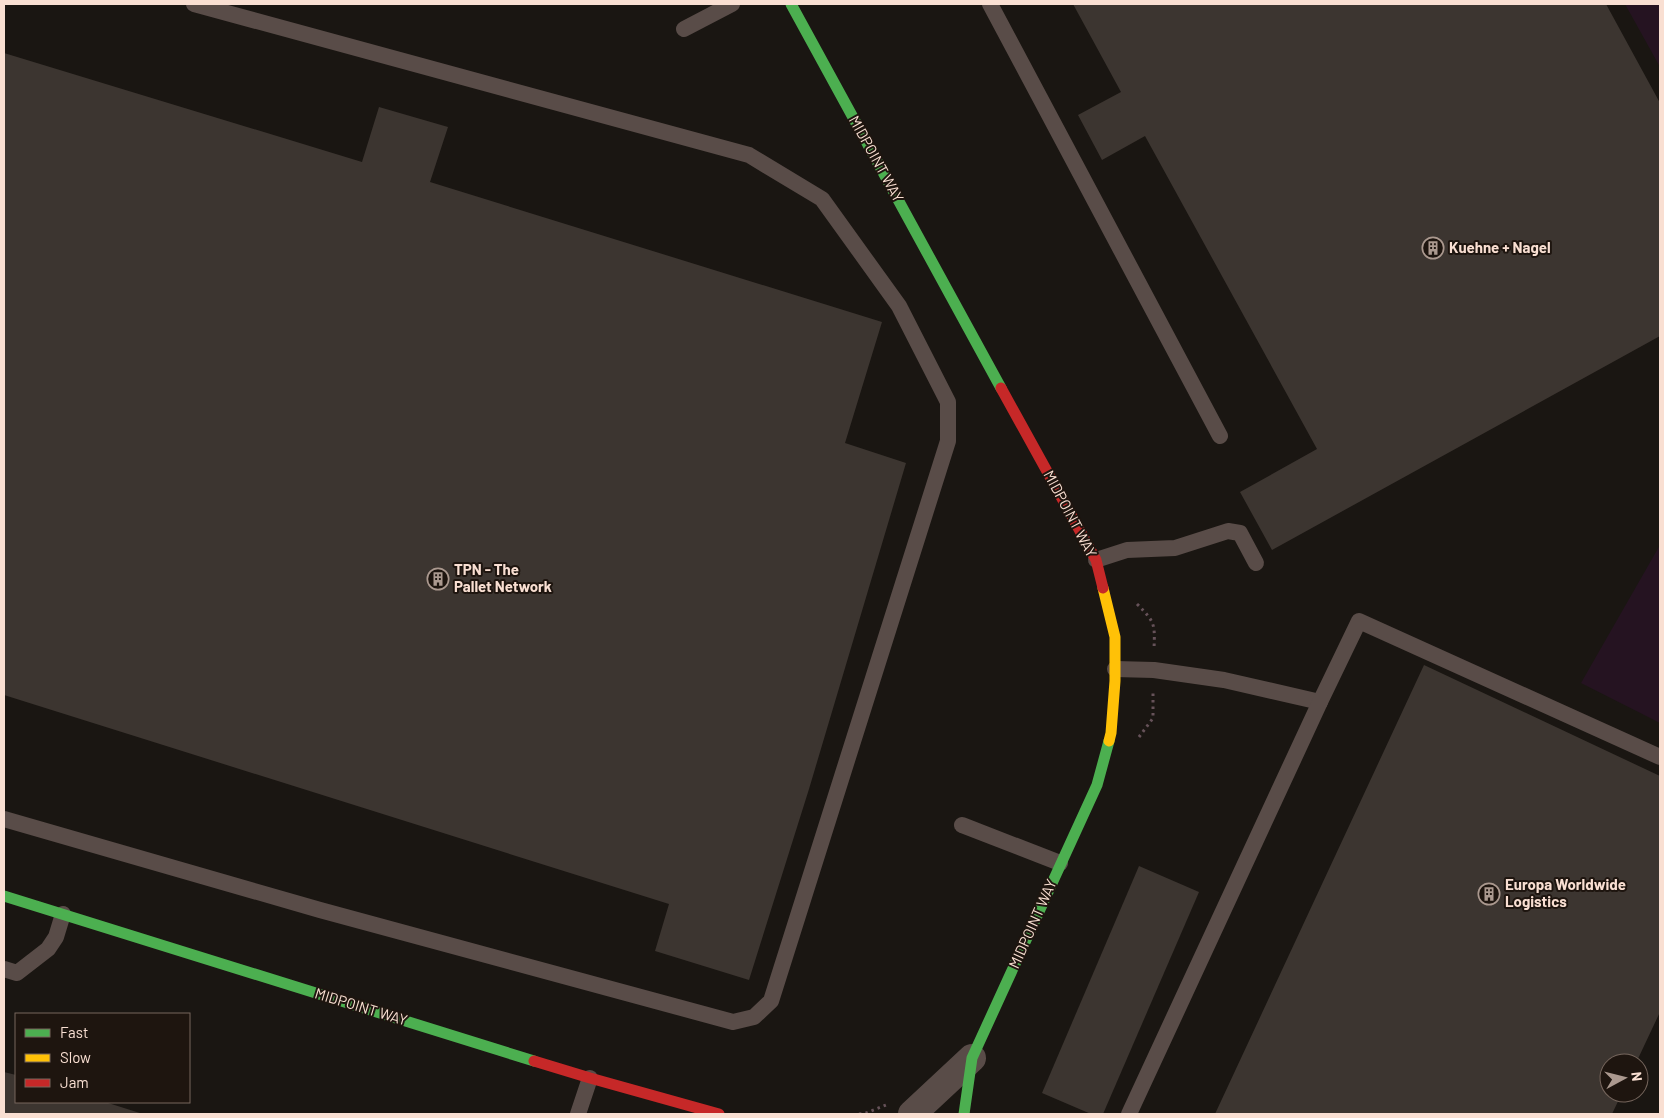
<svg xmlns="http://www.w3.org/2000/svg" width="1664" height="1118" font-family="Barlow,sans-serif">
<rect width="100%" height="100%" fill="#1a1612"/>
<g fill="#251321">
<path d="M1625,4h35v63z"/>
<path d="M1660,545v178l-79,-40z"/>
</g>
<g fill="#3c3530">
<path d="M1073,4h533l54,99v233l-388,214 -32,-58 77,-43 -172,-313 -43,24 -24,-45 43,-23z"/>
<path d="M4,53l358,109 17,-55 69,20 -18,55 452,140 -37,121 61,20 -97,326 -60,191 -94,-29 14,-47 -665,-209z"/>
<path d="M1424,665l236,111v236l-24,51h-27v30h13l-10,21h-397z"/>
<path d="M1139,866l60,26 -96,222h-12l-49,-21z"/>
<path d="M4,1072l12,3v27h89l38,12h-139z"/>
</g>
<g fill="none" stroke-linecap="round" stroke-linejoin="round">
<g stroke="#665259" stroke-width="3" stroke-dasharray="2.5 4" stroke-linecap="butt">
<path d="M1137,604c18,18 18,20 17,45"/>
<path d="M1139,737l14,-19v-25"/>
<path d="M859,1114l7,-1 20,-8"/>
</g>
<g stroke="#594c48" stroke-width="16">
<path d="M990,4l230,432"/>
<path d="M684,29l48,-25"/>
<path d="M1096,560l31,-10 48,-2 53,-17 12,2 16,30"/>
<path d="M1115,669l39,1 70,10 96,22"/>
<path d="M4,819l316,91 413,112 21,-5 17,-16 177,-560v-39l-49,-96 -77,-107 -73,-44 -555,-151"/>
<path d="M962,825l98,38"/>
<path d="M4,969l13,4 31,-24 8,-12 7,-23"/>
<path d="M578,1114l12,-36"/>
<path d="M1129,1114l191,-412 39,-81 301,136"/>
</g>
<path stroke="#594c48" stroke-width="28" d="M912,1114l60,-56"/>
<g stroke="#4caf50" stroke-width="11">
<path d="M791,4l210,384"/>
<path d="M4,896l530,165"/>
<path d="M964,1114l8,-56 125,-273 12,-44"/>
</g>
<path stroke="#ffc107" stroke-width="11" d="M1103,588l12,49v44l-4,52 -2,8"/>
<g stroke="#c62828" stroke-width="11">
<path d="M1001,388l95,172 7,28"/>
<path d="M534,1061l56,17 129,36"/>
</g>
</g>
<defs>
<g id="building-ring" transform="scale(1.125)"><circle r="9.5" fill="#1e150f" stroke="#ab998f" stroke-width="1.5"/><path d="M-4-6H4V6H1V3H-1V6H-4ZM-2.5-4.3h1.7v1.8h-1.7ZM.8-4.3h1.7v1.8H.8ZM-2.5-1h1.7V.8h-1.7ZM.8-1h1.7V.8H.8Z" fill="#ab998f"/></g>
</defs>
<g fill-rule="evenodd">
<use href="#building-ring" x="1433" y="248"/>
<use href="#building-ring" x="438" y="579"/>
<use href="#building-ring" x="1489" y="894"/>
</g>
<g text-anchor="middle" stroke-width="4" stroke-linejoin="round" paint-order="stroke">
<g font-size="15" fill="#f9dfd2" stroke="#1e150f">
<text transform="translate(876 159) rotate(61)" y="5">MIDPOINT WAY</text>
<text transform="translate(1070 514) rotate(62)" y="5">MIDPOINT WAY</text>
<text transform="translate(1033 924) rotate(-66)" y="5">MIDPOINT WAY</text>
<text transform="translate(361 1007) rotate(17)" y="5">MIDPOINT WAY</text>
</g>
<g font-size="15" font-weight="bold" fill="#f9dfd2" stroke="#1e150f" text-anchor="start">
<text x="1449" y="253">Kuehne + Nagel</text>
<text x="454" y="575">TPN - The<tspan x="454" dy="17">Pallet Network</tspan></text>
<text x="1505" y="890">Europa Worldwide<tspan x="1505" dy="17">Logistics</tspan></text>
</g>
</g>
<rect width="1664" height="1118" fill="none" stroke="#f9dfd2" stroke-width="10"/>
<rect x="15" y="1013" width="175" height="90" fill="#1e150f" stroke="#76665d"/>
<rect x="25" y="1029" width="25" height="8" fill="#4caf50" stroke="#76665d"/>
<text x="60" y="1038" font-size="15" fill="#f9dfd2">Fast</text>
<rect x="25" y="1054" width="25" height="8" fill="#ffc107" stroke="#76665d"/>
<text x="60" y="1063" font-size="15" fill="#f9dfd2">Slow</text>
<rect x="25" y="1079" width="25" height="8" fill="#c62828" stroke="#76665d"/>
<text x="60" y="1088" font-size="15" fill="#f9dfd2">Jam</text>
<g transform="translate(1624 1078) rotate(83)"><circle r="24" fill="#1e150f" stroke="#76665d"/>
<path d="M0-4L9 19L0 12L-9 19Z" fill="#ab998f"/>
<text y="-8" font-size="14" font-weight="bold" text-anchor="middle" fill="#f9dfd2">N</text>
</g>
</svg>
